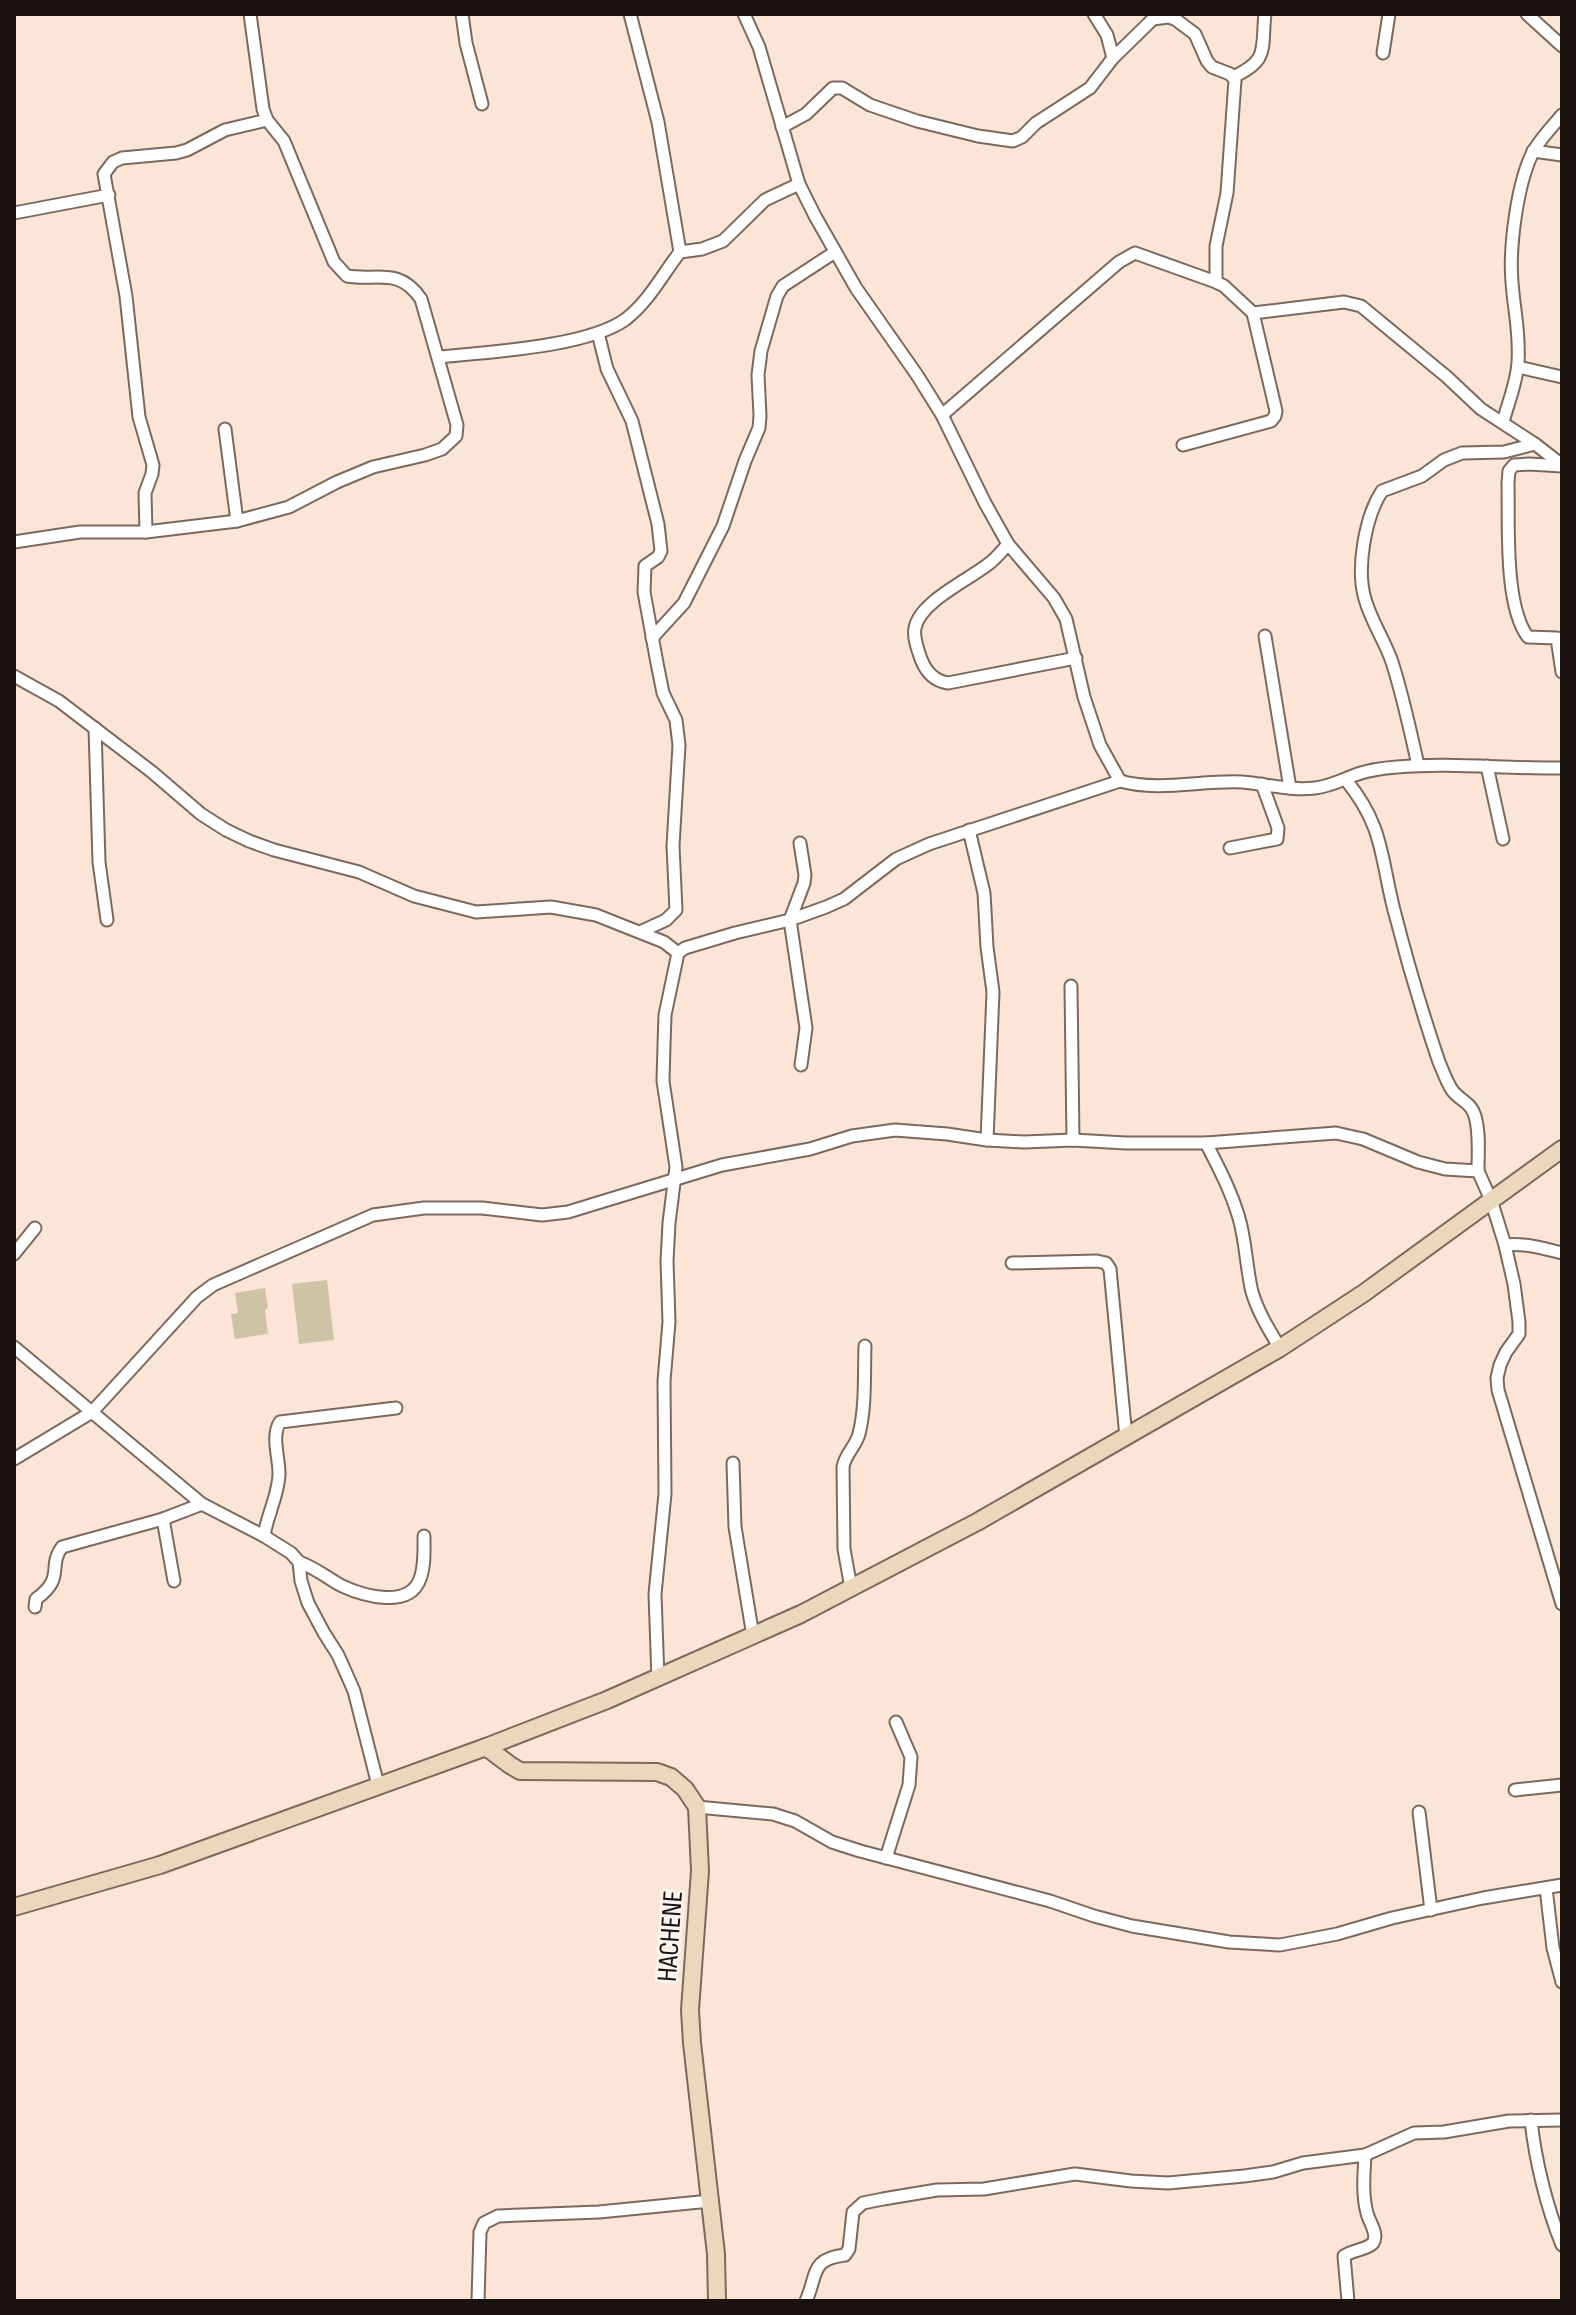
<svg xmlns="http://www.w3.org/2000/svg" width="1576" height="2315" font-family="'Sofia Sans Condensed',sans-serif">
<rect width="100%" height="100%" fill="#fbe5d7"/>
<g fill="#cfc3a6">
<path d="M327,1280l7,60 -35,4 -7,-60z"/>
<path d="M265,1288l3,20 -3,2 3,24 -33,5 -4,-25 7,-1 -3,-20z"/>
</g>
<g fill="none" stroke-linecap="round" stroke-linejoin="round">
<g stroke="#7c695d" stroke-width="15">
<g id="street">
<path d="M462,14l4,29 16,61"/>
<path d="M630,14l28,108 22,130"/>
<path d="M744,14l15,33 40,137 16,32 41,72 61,87 25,40 43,88 23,41 46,54 12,21 18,78 16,48 20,36"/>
<path d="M1094,14l13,21 6,23"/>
<path d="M1527,14l35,32"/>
<path d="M1383,53l6,-39"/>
<path d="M1233,77c37,-17 28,-28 32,-63"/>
<path d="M782,127l24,-13 27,-26h9l28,17 47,16 61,15 35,5 9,-4 14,-14 54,-35 23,-30 40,-39 15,-2 7,2 20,15 12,27 5,6 18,7 5,6 -8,113 -11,53v36"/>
<path d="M1533,151l29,4"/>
<path d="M14,213l95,-18"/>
<path d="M598,333l9,36 25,52 26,103 3,27 -3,6 -13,9 -1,26 13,71 6,30 13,27 3,25 -6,101 3,64 -10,10 -24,11"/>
<path d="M439,357c49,-5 149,-10 187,-38 24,-19 36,-44 54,-67l22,-3 21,-8 42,-41 34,-16"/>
<path d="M1518,367l44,10"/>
<path d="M942,415l177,-153 16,-9 81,29 8,4 29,27 91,-11 17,4 86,71 34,32 54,35 27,21"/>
<path d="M1503,422c5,-19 14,-40 15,-60 2,-30 -4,-51 -6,-80 -3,-34 5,-97 20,-128 7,-14 20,-27 30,-39"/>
<path d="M225,429l12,92"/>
<path d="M1183,445l88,-24 4,-5 1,-5 -23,-98"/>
<path d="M1562,466l-33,-2 -15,1 -5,6 -1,12c1,41 -4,123 20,154l29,1 5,34"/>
<path d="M146,532l-1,-39 7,-19 1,-9 -14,-48 -13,-121 -22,-122 9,-12 9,-4 54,-5 11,-3 38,-20 42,-10"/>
<path d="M14,542l66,-10h66l91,-11 52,-14 48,-25 36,-15 52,-12 17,-6 14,-13 1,-11 -36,-126c-22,-32 -43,-18 -74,-23l-13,-14 -50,-121 -17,-21 -4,-11 -13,-95"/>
<path d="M1008,544c-5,6 -11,13 -17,18 -20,17 -71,39 -76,66 -2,10 3,22 6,31 5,13 13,22 27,24l128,-25"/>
<path d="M1265,636l25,152"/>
<path d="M652,638l32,-35 39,-77 22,-65 14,-33 1,-12 -2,-41 3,-24 16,-55 6,-10 52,-34"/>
<path d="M14,676l45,25 93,71 49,42 25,16 23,11 25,9 85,22 55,24 62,16 75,-5 45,8 68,27 14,11"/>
<path d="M95,728l4,134 8,58"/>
<path d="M1418,765c-8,-35 -15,-69 -26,-103 -7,-21 -21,-41 -27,-63 -9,-30 0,-82 17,-108l40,-15 22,-16 18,-7 42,-1 31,-8"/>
<path d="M1487,766l16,73"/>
<path d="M1346,780c38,47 34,75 48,130 13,51 28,102 45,152 4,9 7,19 13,28 8,11 19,12 23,26 5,18 3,37 3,55"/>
<path d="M969,830l15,63 3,54 6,45 -6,148"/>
<path d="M800,843l5,32 -1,8 -14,37 16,108 -5,37"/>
<path d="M1230,848l47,-9 1,-11 -16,-44"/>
<path d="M1071,986l2,154"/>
<path d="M1206,1143c13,25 25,48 33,75 7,24 7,49 13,74 6,20 17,38 28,56"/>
<path d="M1505,1245c19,-2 38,3 57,8"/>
<path d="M14,1254l21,-26"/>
<path d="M1012,1263l85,-2 9,2 4,6 16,168"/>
<path d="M14,1347l188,157 62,32 27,17 8,9 2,19 7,22 16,30 14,22 16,36 24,94"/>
<path d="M14,1459l78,-47 105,-115 16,-12 160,-70 51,-7h58l60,7 26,-3 154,-47 88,-16 42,-13 43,-6 52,4 40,6 37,2 49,-2 53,3h80l130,-10 27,6 55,23 27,7 33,2 13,29 14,45 9,39 5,38v12l-13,18 -6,13 -3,13 1,12 64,214"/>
<path d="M733,1463l2,64 18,109"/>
<path d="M163,1519l11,62"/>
<path d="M264,1536c3,-21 15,-42 15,-63 0,-16 -8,-37 1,-51l116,-14"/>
<path d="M299,1562c17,6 28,16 43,24 22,10 67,23 78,-7 5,-13 4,-29 4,-43"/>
<path d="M851,1588l-7,-39 -1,-82c2,-13 13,-21 16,-33 7,-28 5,-60 6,-88"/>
<path d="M35,1607l1,-8c30,-22 11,-32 26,-52l101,-28 39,-15"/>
<path d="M658,1679l-3,-85 10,-100 -1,-113 5,-59 -2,-61 2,-38 7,-56 -13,-86 1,-36 1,-30 13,-62 7,-5 50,-15 55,-13 36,-13 18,-8 52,-40 33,-15 191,-63c40,11 81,-1 122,1 24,2 49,9 73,6 17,-2 30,-10 46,-15 12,-4 24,-5 36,-6 55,-5 110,2 165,1"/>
<path d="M1515,1790l47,-5"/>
<path d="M697,1807l76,7 22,7 37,21 28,9 190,50 44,15 38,10 97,16 51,3 57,-11 55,-16 91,-20 79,-13"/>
<path d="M1419,1812l12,98"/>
<path d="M886,1858l23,-73 2,-28 -15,-35"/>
<path d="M1546,1888l7,60 9,34"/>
<path d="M1531,2120c4,40 16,88 31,125"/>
<path d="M478,2301l2,-69 4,-9 14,-7 101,-4 111,-11"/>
<path d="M806,2301c12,-27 4,-42 39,-46l4,-6 4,-37 10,-9 20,-4 54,-9 47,-1 91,-15 56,7 37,2 76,-7 29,-4 30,-9 62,-8 49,-22 30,-1 65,-11 53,-1"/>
<path d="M1348,2301l-4,-45c8,-6 23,-6 29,-13 6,-9 -4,-21 -6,-30 -5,-18 -3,-39 -2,-58"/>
</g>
</g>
<g stroke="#7c695d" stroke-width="20">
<g id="secondary">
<path d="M486,1747l24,18 10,6 137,1 14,5 14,12 12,18 3,64 -10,139 2,33 24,211 1,47"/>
<path d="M14,1907l146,-42 326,-118 121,-47 194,-86 176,-92 303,-174 84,-55 198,-144"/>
</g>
</g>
<use href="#street" stroke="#fff" stroke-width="11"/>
<use href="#secondary" stroke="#ebd8bc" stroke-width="16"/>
</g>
<g text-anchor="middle" stroke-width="6" stroke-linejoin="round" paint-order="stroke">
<g font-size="28" fill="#19120e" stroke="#fef5f0">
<text transform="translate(669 1936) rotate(-86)" y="10">HACHENE</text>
</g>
</g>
<rect width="1576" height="2315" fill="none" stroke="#19120e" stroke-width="32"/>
</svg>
